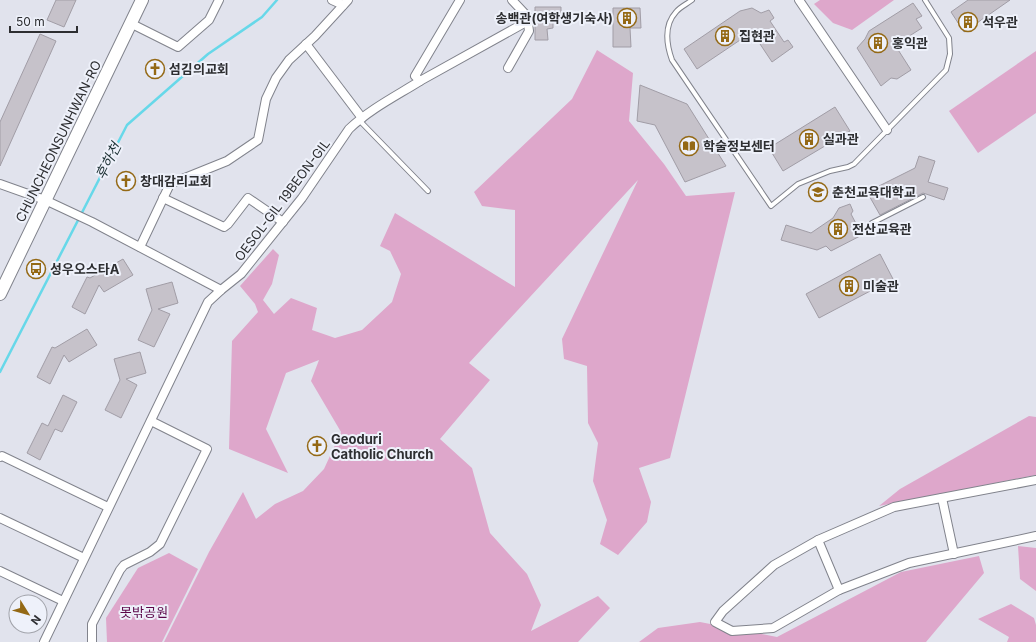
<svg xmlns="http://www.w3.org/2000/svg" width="1036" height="642" font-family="Inter,'Noto Sans KR',sans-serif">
<rect width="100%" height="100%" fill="#e1e3ed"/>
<g fill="#dea7cb">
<path d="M820,0h74l-42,30 -19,-7 -19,-19z"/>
<path d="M597,50l36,23 -4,48 35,43 22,32 49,-4 -65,266 -31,10 12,34 -4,20 -29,33 -18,-11 7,-24 -14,-39 5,-38 -10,-20 -1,-57 -23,-7 -2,-20 76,-159 -169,183 21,17 -50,59 32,29 18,65 37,41 14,31 -10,26 67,-35 12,12 -32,34h-414l45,-90 34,-60 13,27 19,-15 28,-13 21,-22 17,-37 -30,-51 8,-21 -33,13 -20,56 22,44 -59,-24 3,-108 26,-29 -3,-8 -15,-18 33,-37 6,6 -7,29 -9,16 11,14 17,-16 26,10 -5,22 23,8 27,-8 30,-28 9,-28 -11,-23 -10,-5 15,-33 120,74v-77l-33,-4 -8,-14 98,-93z"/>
<path d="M1036,51v62l-58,40 -29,-42z"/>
<path d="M1029,416l7,1v58l-157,31 21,-17z"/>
<path d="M1018,546l18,2v43l-16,-12z"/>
<path d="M169,553l29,16 -36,73h-55l-1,-24 32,-50z"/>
<path d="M979,556l5,17 -58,69h-287l19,-14 42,-6 77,15 124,-65z"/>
<path d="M1011,604l23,14 2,7v17h-29l2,-5 -31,-18z"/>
</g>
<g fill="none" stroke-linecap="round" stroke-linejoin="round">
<path stroke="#67d8e9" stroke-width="2.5" d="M0,372l127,-247 81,-71 54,-37 15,-17"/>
</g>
<g fill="#c6c2ca" stroke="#a19da6">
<path d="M56,0h20l-12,27 -17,-7z"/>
<path d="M968,0h42l-46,32 -13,-20z"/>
<path d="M913,3l9,13 -6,3 6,9 -27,17 16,25 -14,9 -6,-1 -10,8 -24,-38 8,-9 4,-8z"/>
<path d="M535,7h26v12h-8v9l-6,1 1,11h-13z"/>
<path d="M613,8h27l1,20h-11l1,19h-18z"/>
<path d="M752,8l9,5 8,-3 5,8 -4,3 14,21 4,-2 5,7 -21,15 -20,-30 -55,37 -13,-20 56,-38z"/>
<path d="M40,34l16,7 -56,125v-44z"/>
<path d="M640,85l47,19 39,62 -41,16 -30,-57 -18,-4z"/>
<path d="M835,107l15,24 -67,40 -14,-23z"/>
<path d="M919,156l16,5 -7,21 20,6 -4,12 -21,-7 -43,22 -13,-23 48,-24z"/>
<path d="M850,204l3,7 -2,3 11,21 -31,16 -5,-5 -9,4 -36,-10 5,-15 25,8 22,-15 6,-10z"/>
<path d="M880,254l13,25 -74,39 -13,-24z"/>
<path d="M123,259l10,16 -29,17 -5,-7 -14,29 -13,-7 15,-30 3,1z"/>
<path d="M172,282l6,21 -20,6 12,5 -16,33 -16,-7 14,-30 -6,-21z"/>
<path d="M87,329l10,16 -28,17 -5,-7 -14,29 -13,-7 15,-30 3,1z"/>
<path d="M140,352l6,21 -20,6 11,6 -16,33 -16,-8 15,-30 -6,-21z"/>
<path d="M63,395l14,7 -15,30 -7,-3 -15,31 -13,-7 15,-30 6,3z"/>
</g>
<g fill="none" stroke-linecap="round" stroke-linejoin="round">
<g stroke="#81838c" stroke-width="6">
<g id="lane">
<path d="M692,0c-5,4 -12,7 -16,12 -12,13 -10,31 -4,48l99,146 27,-22 32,-13 18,-4 6,-3 92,-94 4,-16 -1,-16 -24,-38"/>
<path d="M359,120l69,71"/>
<path d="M872,223l51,-26"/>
</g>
</g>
<g stroke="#81838c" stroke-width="10">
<g id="street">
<path d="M332,0l11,5"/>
<path d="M799,0l88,130"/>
<path d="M130,23l48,24 31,-27 10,-20"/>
<path d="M306,44l56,74"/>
<path d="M508,68l21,-37 -2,-15 -15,-16"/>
<path d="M420,81l108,-60"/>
<path d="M0,184l45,16 47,22 129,68"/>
<path d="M163,198l61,29 4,-3 20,-26 35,24"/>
<path d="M140,247l30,-63 57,-23 31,-21 8,-41 10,-21 13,-18 26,-24 33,-36"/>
<path d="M0,457l2,-1 106,51"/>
<path d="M1036,480l-142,27 -76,33 -44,25 -51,46 -8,11 17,9 41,-3 66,-38 70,-27 127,-27"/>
<path d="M942,498l12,56"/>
<path d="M0,518l84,40"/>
<path d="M818,540l21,50"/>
<path d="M0,571l63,30"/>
<path d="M44,642l164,-340 13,-12 20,-16 61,-76 47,-69c21,-20 47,-33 71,-48l-5,-5 45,-76"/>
<path d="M92,642v-18l28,-54 4,-5 26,-13 10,-8 47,-95 -56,-28"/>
</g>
</g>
<g stroke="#81838c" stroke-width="14">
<path id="secondary" d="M0,294l142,-294"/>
</g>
<use href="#lane" stroke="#fff" stroke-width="4"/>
<use href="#street" stroke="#fff" stroke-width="8"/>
<use href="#secondary" stroke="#fff" stroke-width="12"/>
</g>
<defs>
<g id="building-ring" transform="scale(1)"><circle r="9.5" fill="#eef1fa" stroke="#946915" stroke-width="1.5"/><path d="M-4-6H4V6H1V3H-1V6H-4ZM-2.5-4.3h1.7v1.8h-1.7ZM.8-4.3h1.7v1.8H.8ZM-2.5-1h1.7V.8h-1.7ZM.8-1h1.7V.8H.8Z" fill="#946915"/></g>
<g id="church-ring" transform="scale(1)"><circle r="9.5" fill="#eef1fa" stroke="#946915" stroke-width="1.5"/><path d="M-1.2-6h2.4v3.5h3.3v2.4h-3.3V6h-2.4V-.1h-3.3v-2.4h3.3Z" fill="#946915"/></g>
<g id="library-ring" transform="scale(1)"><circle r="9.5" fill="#eef1fa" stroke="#946915" stroke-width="1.5"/><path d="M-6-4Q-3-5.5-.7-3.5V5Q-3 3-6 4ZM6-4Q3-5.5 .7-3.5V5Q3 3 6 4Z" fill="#946915"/></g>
<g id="university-ring" transform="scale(1)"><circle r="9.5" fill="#eef1fa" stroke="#946915" stroke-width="1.5"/><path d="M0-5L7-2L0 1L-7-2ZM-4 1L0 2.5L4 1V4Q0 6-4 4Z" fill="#946915"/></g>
<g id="bus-ring" transform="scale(1)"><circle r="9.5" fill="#eef1fa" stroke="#946915" stroke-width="1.5"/><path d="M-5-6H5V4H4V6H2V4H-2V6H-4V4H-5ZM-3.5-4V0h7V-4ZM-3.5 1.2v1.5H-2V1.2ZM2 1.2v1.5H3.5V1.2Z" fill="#946915"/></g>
</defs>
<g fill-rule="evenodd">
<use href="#building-ring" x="627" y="18"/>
<use href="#building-ring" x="968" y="22"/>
<use href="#building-ring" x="725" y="36"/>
<use href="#building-ring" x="878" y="43"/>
<use href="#church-ring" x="155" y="69"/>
<use href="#building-ring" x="809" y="139"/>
<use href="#library-ring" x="689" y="146"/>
<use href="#church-ring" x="126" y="181"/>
<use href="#university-ring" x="818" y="192"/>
<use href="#building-ring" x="838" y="229"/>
<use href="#bus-ring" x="36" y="269"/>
<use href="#building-ring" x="849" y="286"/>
<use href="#church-ring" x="317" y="446"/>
</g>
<g text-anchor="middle" stroke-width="4" stroke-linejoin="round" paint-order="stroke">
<g font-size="13" font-weight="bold" fill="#2d2e31" stroke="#eef1fa" text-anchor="start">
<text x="613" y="23" text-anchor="end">송백관(여학생기숙사)</text>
<text x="982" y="27">석우관</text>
<text x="739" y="41">집현관</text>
<text x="892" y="48">홍익관</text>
<text x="169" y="74">섬김의교회</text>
<text x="823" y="144">실과관</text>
<text x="703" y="151">학술정보센터</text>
<text x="140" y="186">창대감리교회</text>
<text x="832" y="197">춘천교육대학교</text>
<text x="852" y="234">전산교육관</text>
<text x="50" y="274">성우오스타A</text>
<text x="863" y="291">미술관</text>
<text x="331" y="444">Geoduri<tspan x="331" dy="15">Catholic Church</tspan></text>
</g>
<g font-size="13" fill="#2d2e31" stroke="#eef1fa">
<text transform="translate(58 141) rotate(-64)" y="5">CHUNCHEONSUNHWAN-RO</text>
<text transform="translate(282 200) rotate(-53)" y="5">OESOL-GIL 19BEON-GIL</text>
</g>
<g font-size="13" fill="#5c0649" stroke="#eef1fa">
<text x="144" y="617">못밖공원</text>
</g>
<g font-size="14" font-style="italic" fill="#1c3033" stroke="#eef1fa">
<text transform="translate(108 161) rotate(-63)" y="5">후하천</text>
</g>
</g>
<g transform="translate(28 614) rotate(127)"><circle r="19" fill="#eef1fa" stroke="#a1a3aa"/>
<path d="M0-3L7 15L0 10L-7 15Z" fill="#946915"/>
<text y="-6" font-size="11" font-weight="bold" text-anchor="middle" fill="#2d2e31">N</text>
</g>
<path d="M10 26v6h67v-6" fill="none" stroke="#2d2e31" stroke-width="2"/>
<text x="16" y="26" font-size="12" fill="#2d2e31" stroke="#eef1fa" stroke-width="3" paint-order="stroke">50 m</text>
</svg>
